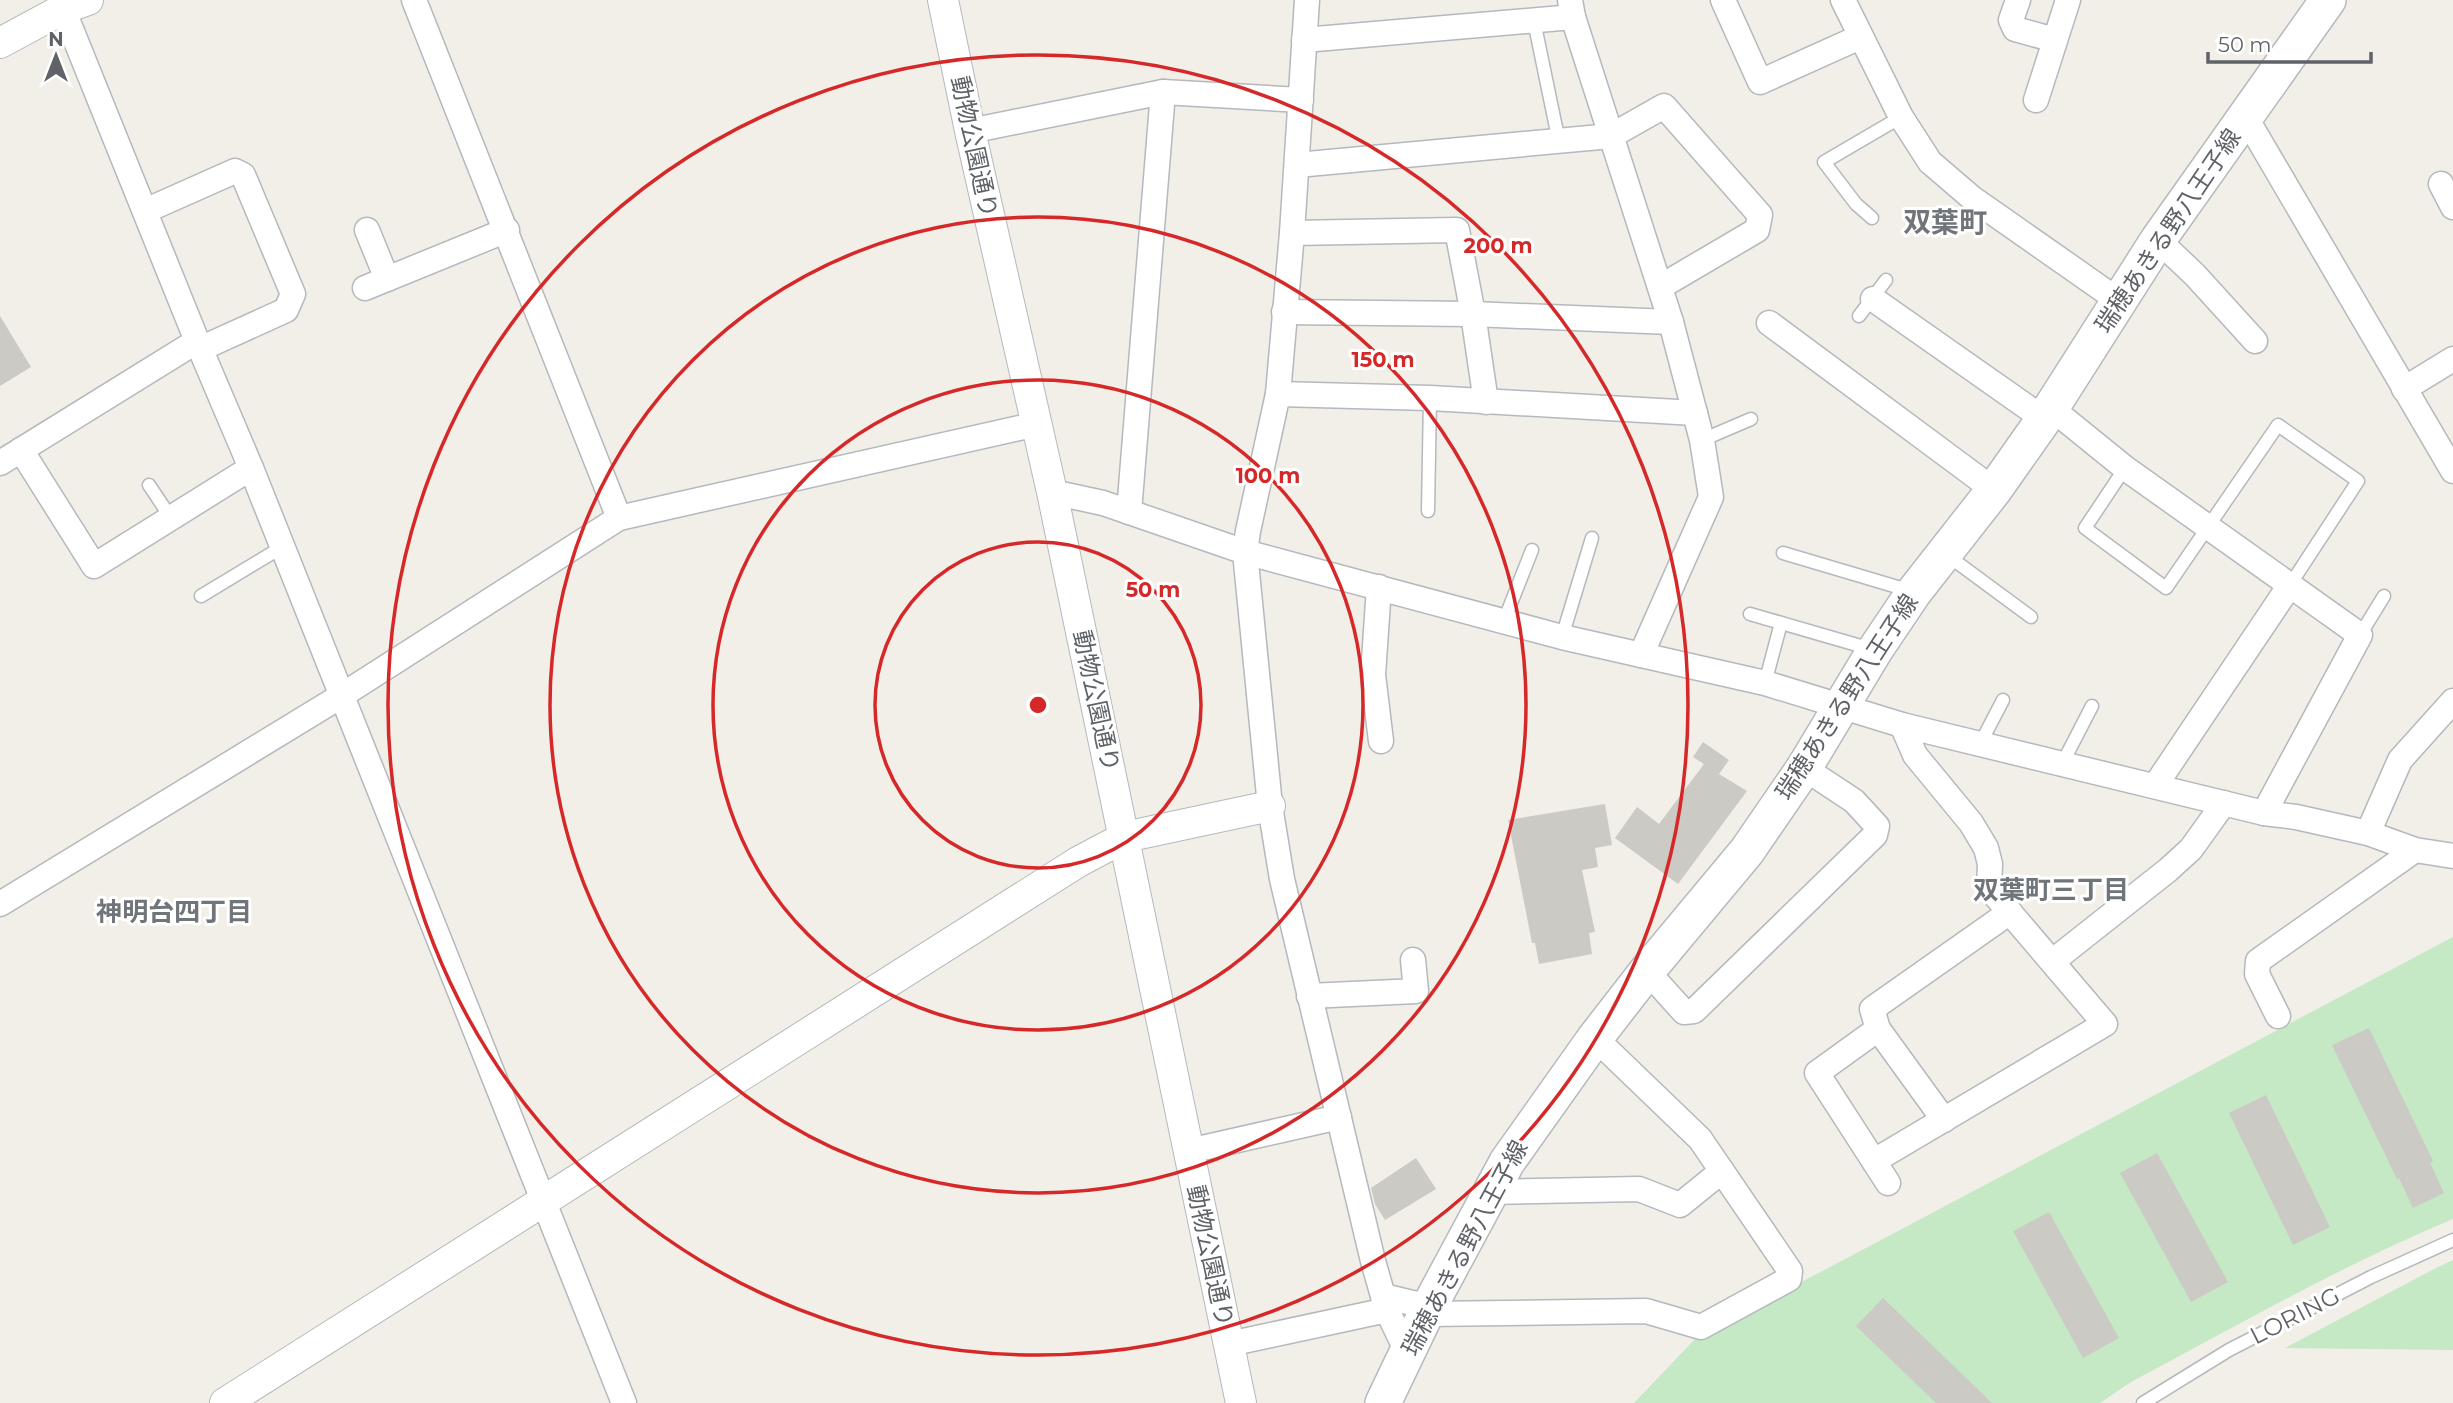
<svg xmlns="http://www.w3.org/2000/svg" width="2453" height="1403" font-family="Montserrat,'Noto Sans JP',sans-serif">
<rect width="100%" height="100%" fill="#f1efe8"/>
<g fill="#c5e8c5">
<path d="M2453,937v282c-111,46 -216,107 -322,163l-31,21h-466l62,-65z"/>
<path d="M2453,1260v90l-168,-2 149,-79z"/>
</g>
<g fill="#cccac5">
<path d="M0,316l31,51 -31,19z"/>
<path d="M1703,742l26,18 -10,14 28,17 -69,93 -63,-46 22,-31 22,17 45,-60 -11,-7z"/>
<path d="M1605,804l7,41 -17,3 3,19 -16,3 13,62 -6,1 3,21 -53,10 -4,-21h-3l-24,-123z"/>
<path d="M2369,1028l64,133 -3,2 14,30 -31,15 -14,-30 -2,1 -65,-134z"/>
<path d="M2266,1095l64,132 -37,18 -64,-132z"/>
<path d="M2157,1153l71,129 -37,20 -71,-129z"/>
<path d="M1416,1158l20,31 -51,31 -10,-16 -4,-16z"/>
<path d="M2049,1212l70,126 -36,20 -70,-127z"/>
<path d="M1883,1298l109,105h-56l-80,-77z"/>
</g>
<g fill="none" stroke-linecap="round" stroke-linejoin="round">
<g stroke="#b5b8bc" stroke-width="15">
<g id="service">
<path d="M1534,21l25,121"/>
<path d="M1872,218l-16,-14 -32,-42 77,-45"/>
<path d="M1859,316l27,-36"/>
<path d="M1702,440l49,-21"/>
<path d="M2125,468l-40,60 81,60 112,-163 80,56 -68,104"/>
<path d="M149,485l22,33"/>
<path d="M1428,511l2,-113"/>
<path d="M1783,553l128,38"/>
<path d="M1947,555l84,62"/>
<path d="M201,596l81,-49"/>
<path d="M1750,614l121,35"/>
<path d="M1504,621l28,-71"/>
<path d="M2360,635l24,-39"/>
<path d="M1562,637l30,-99"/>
<path d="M1765,683l16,-60"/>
<path d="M1980,744l23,-44"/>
<path d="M2062,764l30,-58"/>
<path d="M2143,1403l86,-53 142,-73 82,-37"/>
</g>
</g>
<g stroke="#b5b8bc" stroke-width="27">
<g id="minor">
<path d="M414,0l205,518"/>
<path d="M1307,0l-15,233 -14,161 -30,137 -3,21 25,254 12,73 91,382 14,49 21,44"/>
<path d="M1570,0l3,17 98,305 31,118 9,57 -70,158"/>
<path d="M1723,0l37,82 100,-45"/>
<path d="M1843,0l58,117 29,45 42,36 147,103"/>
<path d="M2018,0l-7,20 4,9 40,11"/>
<path d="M63,9l134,332 54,127 373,935"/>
<path d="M1304,40l269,-23"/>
<path d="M2036,100l32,-100"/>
<path d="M2245,116l208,355"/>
<path d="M970,131l193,-39 138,8"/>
<path d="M1297,165l314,-29 53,-30 96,109 -3,15 -97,57"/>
<path d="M2441,184l12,23"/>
<path d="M145,211l90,-40 8,4 50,119 -7,16 -86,39"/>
<path d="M367,230l20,49"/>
<path d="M1292,233l165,-3 16,84 13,88"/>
<path d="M2158,240l37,35 60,66"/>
<path d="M365,288l142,-58"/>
<path d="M1873,299l171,120"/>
<path d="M1284,312l189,2 198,8"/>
<path d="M1769,323l225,167"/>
<path d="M2404,389l49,-30"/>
<path d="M1278,394l152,4 265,15"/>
<path d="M2051,408l74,60 235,167 -96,178"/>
<path d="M21,450l73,116 157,-98"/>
<path d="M0,463l197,-122"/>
<path d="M1052,492l51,11 142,49 317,85 203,46 137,42 362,88 32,4 72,16 47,17 38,6"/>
<path d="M1129,512l34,-420"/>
<path d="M1379,587l-6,88 8,66"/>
<path d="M2155,786l135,-201"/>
<path d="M2368,833l32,-73 53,-59"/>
<path d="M0,904l341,-208 278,-178 418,-94"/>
<path d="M2053,961l115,-91 23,-21 33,-46"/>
<path d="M1647,971l37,41 10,-1 181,-176 2,-9 -23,-25 -50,-33"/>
<path d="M1309,996l107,-5 -3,-31"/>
<path d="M2278,1016l-21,-42 1,-13 157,-111"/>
<path d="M1878,1029l-61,44 71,110"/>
<path d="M1944,1120l-66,-91 -6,-20 138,-97"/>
<path d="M1189,1151l150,-34"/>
<path d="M1874,1161l231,-137 -116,-136 1,-24 -4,-16 -15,-25 -56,-68 -13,-30"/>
<path d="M1490,1192l149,-3 41,16 42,-34"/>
<path d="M1383,1296l46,11"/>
<path d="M1426,1314l220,-3 55,16 88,-48 1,-8 -90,-132 -105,-101"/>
<path d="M1229,1344l158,-34"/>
</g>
</g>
<g stroke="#b5b8bc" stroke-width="32">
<g id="tertiary">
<path d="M943,0l27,131 82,361 189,911"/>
<path d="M0,43l63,-34 25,-9"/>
<path d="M225,1403l853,-541 47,-25 145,-31"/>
</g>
</g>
<g stroke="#b6babf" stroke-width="38">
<path id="secondary" d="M1383,1403l46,-96 78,-145 88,-124 52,-67 100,-120 57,-83 71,-118 39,-58 80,-102 50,-71 114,-179 170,-240"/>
</g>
<use href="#service" stroke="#fff" stroke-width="12"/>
<use href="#minor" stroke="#fff" stroke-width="24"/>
<use href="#tertiary" stroke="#fff" stroke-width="30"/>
<use href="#secondary" stroke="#fff" stroke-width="35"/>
</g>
<g fill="none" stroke="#d62828" stroke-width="3.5">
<circle cx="1038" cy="705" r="163"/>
<circle cx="1038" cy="705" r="325"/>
<circle cx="1038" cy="705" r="488"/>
<circle cx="1038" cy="705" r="650"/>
</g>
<g text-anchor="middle" stroke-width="6" stroke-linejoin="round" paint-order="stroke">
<g font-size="24" fill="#5f6368" stroke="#fff">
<text transform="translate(974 147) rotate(78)" y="8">動物公園通り</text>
<text transform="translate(2168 231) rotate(-56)" y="8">瑞穂あきる野八王子線</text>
<text transform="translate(1847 697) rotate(-57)" y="8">瑞穂あきる野八王子線</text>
<text transform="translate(1096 701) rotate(78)" y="8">動物公園通り</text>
<text transform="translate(1465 1248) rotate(-62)" y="8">瑞穂あきる野八王子線</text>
<text transform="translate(1210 1256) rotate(78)" y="8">動物公園通り</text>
<text transform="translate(2295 1316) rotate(-27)" y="8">LORING</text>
</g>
<g font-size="26" font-weight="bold" fill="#70757a" stroke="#fff">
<text x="2051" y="899">双葉町三丁目</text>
<text x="174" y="921">神明台四丁目</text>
</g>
<g font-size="28" font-weight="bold" fill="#70757a" stroke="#fff">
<text x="1945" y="232">双葉町</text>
</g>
</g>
<circle cx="1038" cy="705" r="10" fill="#d62828" stroke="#fff" stroke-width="3.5"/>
<g font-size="21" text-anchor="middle" font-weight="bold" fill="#d62828" stroke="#fff" stroke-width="6" stroke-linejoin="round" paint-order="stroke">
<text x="1498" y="253">200 m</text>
<text x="1383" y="367">150 m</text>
<text x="1268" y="483">100 m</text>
<text x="1153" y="597">50 m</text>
</g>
<g transform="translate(56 56)" stroke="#ffffff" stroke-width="5" paint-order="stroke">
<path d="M0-5L12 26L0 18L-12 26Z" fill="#5f6368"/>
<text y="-10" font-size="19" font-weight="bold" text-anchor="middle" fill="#5f6368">N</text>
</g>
<path d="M2208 52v10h163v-10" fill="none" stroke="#5f6368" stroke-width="3.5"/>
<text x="2218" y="52" font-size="21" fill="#5f6368" stroke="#ffffff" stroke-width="5" paint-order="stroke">50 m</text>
</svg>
